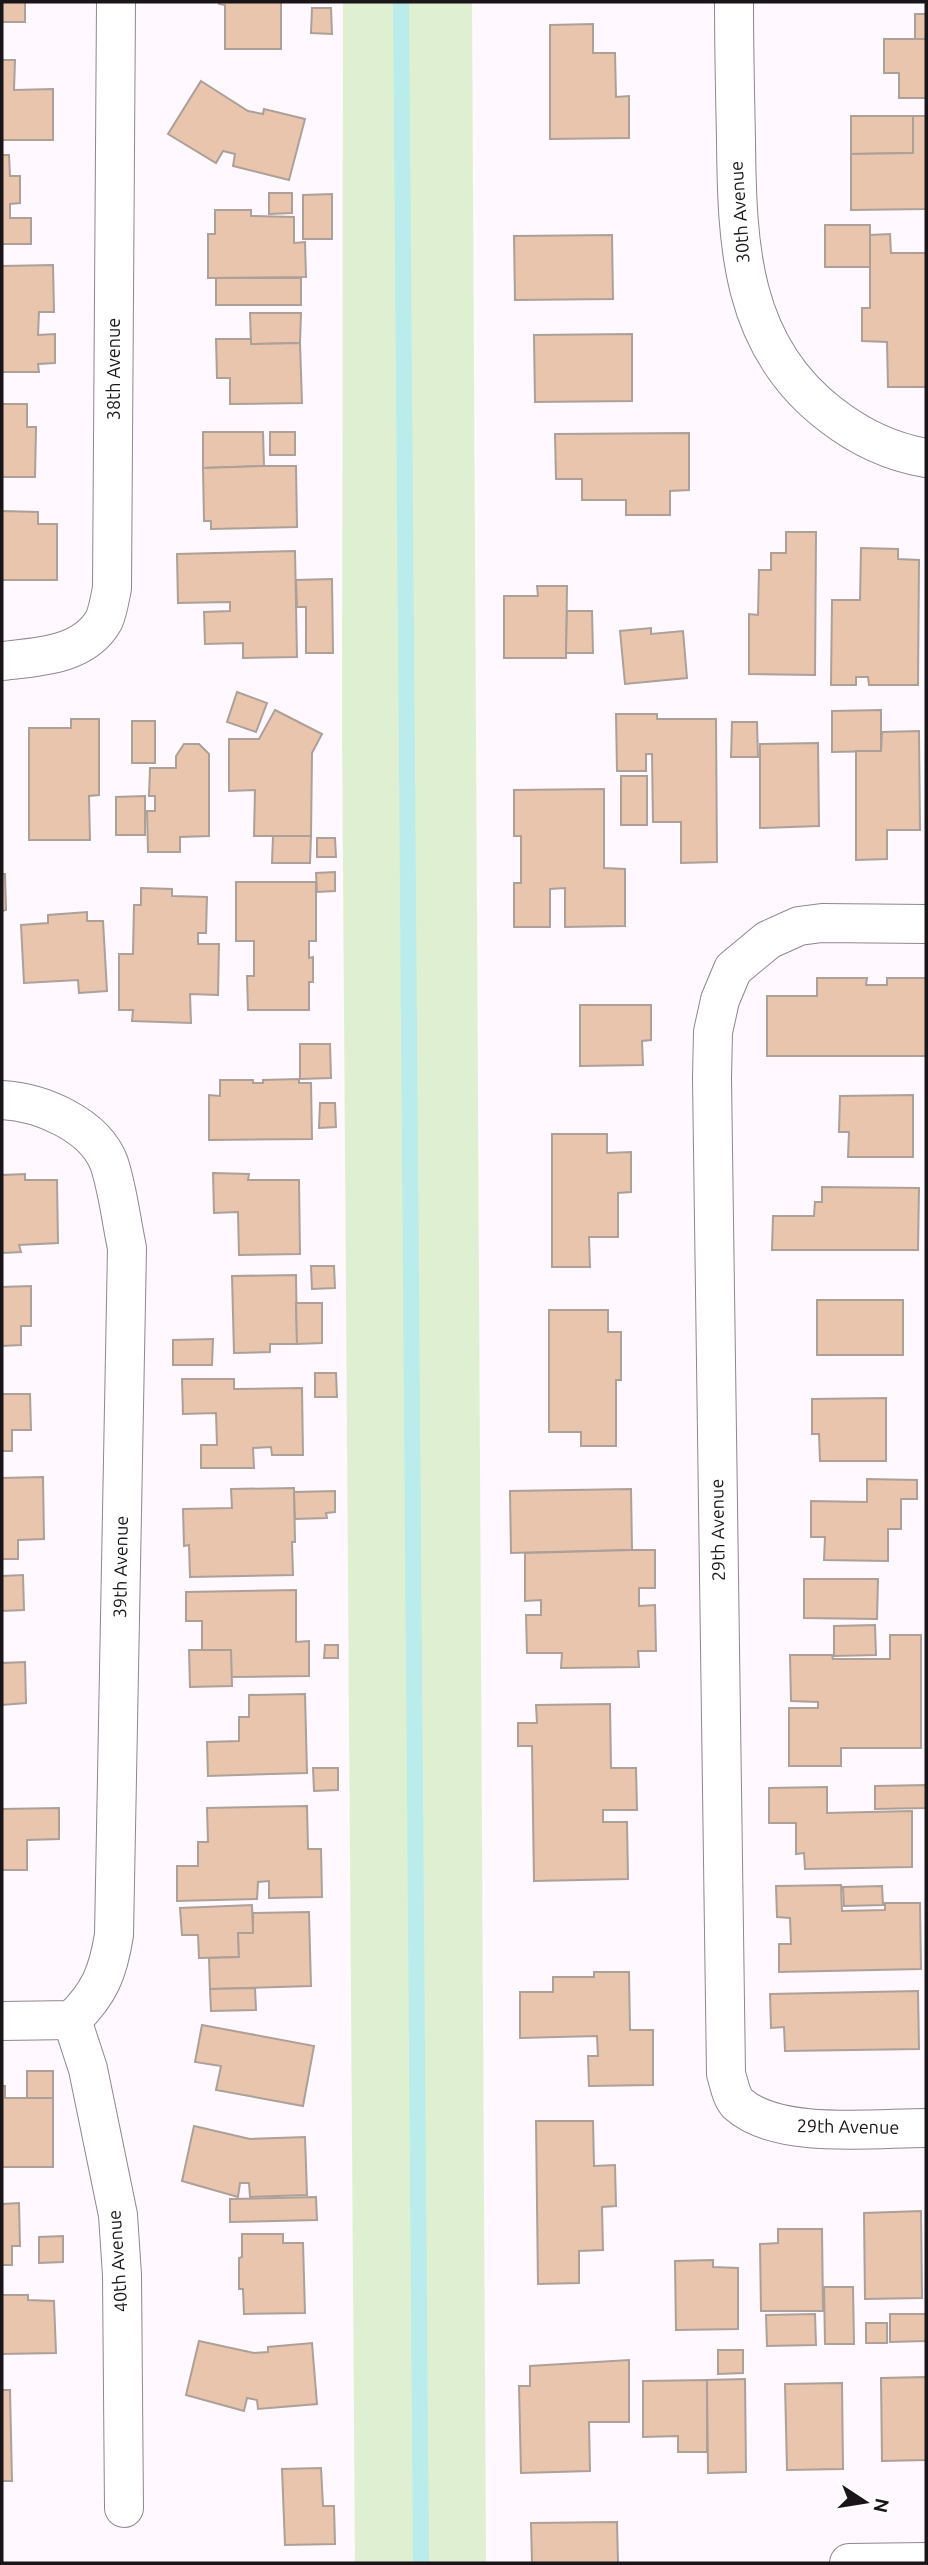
<svg xmlns="http://www.w3.org/2000/svg" width="928" height="2565" font-family="Ubuntu,sans-serif">
<rect width="100%" height="100%" fill="#fff8fe"/>
<path fill="#dff0d2" d="M343,2h129l14,2561h-131l-13,-1831z"/>
<g fill="none" stroke-linecap="round" stroke-linejoin="round">
<path stroke="#baecec" stroke-width="16" d="M401,2l20,2561"/>
</g>
<g fill="#e9c5ae" stroke="#aca098" stroke-width="2">
<rect x="2" y="2" width="23" height="20"/>
<path d="M219,2h62v47h-56v-44l-6,-1z"/>
<path d="M312,8h19l1,26 -21,-1z"/>
<rect x="915" y="14" width="11" height="25"/>
<path d="M593,24v29h22l1,44 13,-1v42l-79,1v-114z"/>
<path d="M884,39h42v59h-27v-25h-15z"/>
<path d="M2,51v9h13l-1,30 39,-1v51h-51z"/>
<path d="M201,81l47,30 15,3 1,-5 41,10 -16,61 -56,-14 2,-12 -12,-3 -7,12 -48,-29z"/>
<path d="M851,116h62v37l-62,1z"/>
<path d="M913,116h13v93l-75,1v-56l62,-1z"/>
<path d="M2,155h7l1,21h10v27l-10,1v14h21v26h-29z"/>
<path d="M269,193h23v20l-23,1z"/>
<path d="M332,194v45h-29v-44z"/>
<path d="M215,210h36v6l43,1v26l11,-1 1,35 -98,1v-44h7z"/>
<rect x="825" y="225" width="45" height="42"/>
<path d="M890,234l1,19h35v134h-38l-1,-45 -25,-1v-33h8v-73z"/>
<path d="M612,235l1,64 -98,1 -1,-64z"/>
<path d="M53,265l1,47h-15l-1,23 17,-1v29l-17,1 1,8h-37v-106z"/>
<rect x="216" y="278" width="85" height="27"/>
<path d="M250,313h51l-1,30 -49,1z"/>
<path d="M632,334v67l-97,1 -1,-67z"/>
<path d="M216,339h35v5l49,-1 2,60 -72,1v-26h-13z"/>
<path d="M2,404h25v23h9l-1,50h-33z"/>
<path d="M203,432h60l1,34 -61,2z"/>
<rect x="270" y="432" width="25" height="23"/>
<path d="M689,433v57l-19,1v24h-44v-15h-44v-21h-26l-1,-45z"/>
<path d="M264,466h32l1,61 -86,2v-8h-7l-1,-53z"/>
<path d="M2,511l36,1v12h19v56h-55z"/>
<path d="M786,532h30l-1,143 -66,-1v-60l9,1 1,-45h12v-17h15z"/>
<path d="M861,548l37,1v10l21,1 -1,125h-49l-1,-8h-12v8h-25l1,-85h28z"/>
<path d="M295,551l2,106 -54,1v-15l-38,1 -1,-32 26,-1v-9l-52,1 -1,-49z"/>
<path d="M332,579l1,74h-27v-46h-9l-1,-27z"/>
<path d="M537,586h30l-1,72h-62v-62h34z"/>
<path d="M567,611h25l1,42h-27z"/>
<path d="M651,628v6l32,-3 4,47 -62,6 -5,-53z"/>
<path d="M237,692l30,11 -11,29 -29,-10z"/>
<path d="M275,710l47,24 -10,19 -1,83h-57l1,-46 -26,1v-52h30z"/>
<path d="M881,710v41l-49,1v-41z"/>
<path d="M616,714h41v5h59l1,143 -36,1v-41h-28l-1,-68h-6v17h-29z"/>
<path d="M71,719h28v76l-10,1 1,44h-61v-112h42z"/>
<rect x="132" y="721" width="23" height="42"/>
<path d="M732,722h25l1,35h-27z"/>
<path d="M919,731l1,99h-33v29l-31,1v-109h25l1,-19z"/>
<path d="M818,743l1,83 -59,2v-84z"/>
<path d="M184,744h15l10,10v82l-29,1v15h-32l-1,-41h8v-15h-6l1,-28h26v-12z"/>
<rect x="621" y="776" width="26" height="49"/>
<path d="M604,789v79l21,1v57l-60,1v-39l-15,1v38h-36v-44h7v-47h-7v-46z"/>
<path d="M145,796v39h-29v-38z"/>
<path d="M273,836h38l-1,27h-38z"/>
<path d="M317,838h18l1,19h-19z"/>
<path d="M335,872v19l-18,1 -1,-19z"/>
<path d="M2,874h3l1,36 -4,1z"/>
<path d="M236,882h80v59h-7v17l4,-1v25h-4v28h-61l-1,-34h7v-35h-18z"/>
<path d="M141,888l31,1v7l35,1 -1,36h-8v11h21l-1,51 -28,-1 1,29 -59,-2 1,-11h-14v-56h14l1,-49h7z"/>
<path d="M87,912v9h16l4,70 -28,2 -1,-13 -54,3 -3,-58 27,-2v-8z"/>
<path d="M817,978h50l-1,7h21v-7h39v78h-159v-60h50z"/>
<path d="M580,1005h71v35l-9,1 1,24 -63,1z"/>
<path d="M300,1044h30l1,34 -31,1z"/>
<path d="M299,1079v4h12l1,56 -103,1v-45l11,1v-16h33v3h10v-3z"/>
<path d="M913,1095v62h-65l1,-25h-10l1,-36z"/>
<path d="M320,1103h15l1,24 -17,1z"/>
<path d="M552,1134h55v19l24,-1v40l-13,1v44h-29l1,30h-38z"/>
<path d="M213,1173l36,1 -1,6h51l1,74 -61,1 -1,-43 -24,1z"/>
<path d="M25,1174v6h32l1,63 -39,2 2,7 -19,1v-78z"/>
<path d="M822,1187l97,1 -1,62h-146l1,-34h41l1,-14h7z"/>
<path d="M311,1266h23l1,22 -23,1z"/>
<path d="M296,1275l1,69h-27v8l-36,1 -2,-77z"/>
<path d="M31,1286v40h-10v19l-19,1v-59z"/>
<rect x="817" y="1300" width="86" height="55"/>
<path d="M296,1303h26v40l-25,1z"/>
<path d="M549,1310h59v22h13v48h-5v66h-35v-14h-32z"/>
<path d="M213,1339l-1,26h-39v-25z"/>
<path d="M315,1373h21l1,24h-22z"/>
<path d="M182,1379h52v10l68,-1 1,67h-31l-1,-8 -18,1 1,20h-53v-23h16l-1,-32 -33,1z"/>
<path d="M2,1394h28l1,36h-19v21h-10z"/>
<path d="M886,1398v63h-66l-1,-27h-7v-35z"/>
<path d="M43,1477l1,62 -26,1v19h-16v-81z"/>
<path d="M867,1479l50,1v19h-16v30h-13v32l-64,-1 1,-23h-14v-36l56,1z"/>
<path d="M294,1488l1,54h-3l1,33 -103,2 -1,-32 -5,1 -1,-37 49,-1 -1,-19z"/>
<path d="M631,1489l1,61 -121,3 -1,-62z"/>
<path d="M335,1491v21l-9,1 1,5 -32,1 -1,-27z"/>
<path d="M632,1550h23v38h-16v18l16,-1 1,46h-18l1,16 -78,1 1,-15h-35l-1,-38h15v-15l-16,1v-48z"/>
<path d="M23,1575l1,35 -22,1v-35z"/>
<path d="M804,1579h74l-1,40 -73,-1z"/>
<path d="M296,1590v52l13,-1v35l-78,1v-27h-29v-29h-16v-29z"/>
<path d="M875,1625l1,30 -42,1v-30z"/>
<path d="M890,1635h31v113h-80v18h-52v-58h29v-6l-27,-1 -1,-46h42l1,4h57z"/>
<path d="M325,1645h13v13h-14z"/>
<path d="M189,1650h42l1,36 -42,1z"/>
<path d="M25,1662l1,41 -24,2v-42z"/>
<path d="M305,1694l2,79 -99,3 -1,-34 32,-1v-24h10v-22z"/>
<path d="M610,1704l1,64h25l1,42h-34v12h24l1,57 -94,2 -2,-135h-14v-23h19l-1,-18z"/>
<path d="M313,1768h25v22l-24,1z"/>
<path d="M926,1785v23l-51,1v-23z"/>
<path d="M827,1787v26l85,-2v56l-107,2 -1,-16 -8,1v-31h-27v-35z"/>
<path d="M307,1806l1,43h13l1,48 -53,1v-17l-11,1 -1,17 -80,2v-35h21v-24h10l-1,-34z"/>
<path d="M59,1808v31l-32,1v30h-25v-61z"/>
<path d="M841,1885l1,26 43,-1v-7h35l1,66 -142,3v-28h12l-1,-26 -13,-1 -1,-31z"/>
<path d="M882,1886l1,19 -39,1 -1,-19z"/>
<path d="M252,1905l1,28h-15l1,24 -40,1 -1,-23h-16l-2,-27z"/>
<path d="M309,1912l2,74 -101,3 -1,-31 30,-1 -1,-24h15v-20z"/>
<path d="M594,1972h35l1,58h23v55l-64,1 -1,-30h10l-1,-20 -77,2v-46h33v-15h41z"/>
<path d="M255,1988l1,22 -45,1 -1,-22z"/>
<path d="M918,1991l1,58 -134,2 -1,-24 -13,1 -1,-34z"/>
<path d="M202,2025l112,21 -11,60 -87,-16 5,-24 -26,-4z"/>
<rect x="27" y="2071" width="26" height="27"/>
<path d="M2,2086h3v12h48v69h-51z"/>
<path d="M536,2121h57l1,45 21,-1 1,41 -14,1 1,43 -24,1v32l-41,1z"/>
<path d="M194,2126l56,13 55,-2 2,58 -57,2 -1,-14h-9l-2,14 -56,-16z"/>
<path d="M316,2197l1,23 -87,2v-23z"/>
<path d="M19,2203l1,43h-8v19h-10v-61z"/>
<path d="M921,2211l1,87 -57,1 -1,-86z"/>
<path d="M778,2229h44l1,82h-62l-1,-67 18,-1z"/>
<path d="M242,2234h41v9h20l2,70 -61,1 -1,-25h-4v-31l3,-1z"/>
<path d="M63,2236v26l-24,1v-26z"/>
<path d="M713,2260v7l25,1v61l-62,1 -1,-69z"/>
<path d="M824,2287h29l1,57h-29z"/>
<path d="M2,2295h26v5l26,1 2,52 -54,1z"/>
<path d="M815,2314l1,31 -49,1 -1,-31z"/>
<path d="M890,2314h36v27l-36,1z"/>
<rect x="866" y="2323" width="21" height="20"/>
<path d="M199,2341l55,12 14,-1v-5l44,-4 5,61 -59,5 -1,-9 -10,-2 -3,13 -58,-16z"/>
<path d="M718,2350h25v23l-25,1z"/>
<path d="M629,2360v62h-40l1,49 -69,2 -2,-87h11v-20z"/>
<path d="M926,2377v83l-44,1 -1,-83z"/>
<path d="M745,2379l1,93 -38,1 -1,-93z"/>
<path d="M707,2380v72h-29v-16l-35,1v-56z"/>
<path d="M842,2383l1,86 -56,1 -2,-86z"/>
<path d="M2,2390h8l2,91h-10z"/>
<path d="M321,2468l2,38h11l1,38 -50,1 -3,-76z"/>
<path d="M617,2522l1,41h-86l-1,-40z"/>
</g>
<g fill="none" stroke-linecap="round" stroke-linejoin="round">
<g stroke="#90868f" stroke-width="40">
<g id="minor">
<path d="M734,2c0,46 1,92 2,138 1,104 4,206 95,275 27,21 60,37 95,43"/>
<path d="M2,661c35,-4 82,-5 102,-41 4,-9 6,-22 8,-32l4,-586"/>
<path d="M926,924l-104,-1 -23,3 -31,14 -35,29 -13,31 -7,32 -1,46 14,996c3,9 5,23 12,30 40,36 136,24 188,24"/>
<path d="M2,1100c38,2 92,24 107,63 9,27 12,57 18,85l-13,687c-6,37 -14,58 -42,85l-70,1"/>
<path d="M72,2020l16,49 30,146 4,60 2,233"/>
<path d="M849,2563l77,-1"/>
</g>
</g>
<use href="#minor" stroke="#fff" stroke-width="38"/>
</g>
<g text-anchor="middle" stroke-width="5" stroke-linejoin="round" paint-order="stroke">
<g font-size="18" fill="#191518" stroke="#fff">
<text transform="translate(740 212) rotate(-94)" y="6">30th Avenue</text>
<text transform="translate(114 369) rotate(-90)" y="6">38th Avenue</text>
<text transform="translate(718 1530) rotate(-91)" y="6">29th Avenue</text>
<text transform="translate(121 1567) rotate(-89)" y="6">39th Avenue</text>
<text transform="translate(848 2127) rotate(1)" y="6">29th Avenue</text>
<text transform="translate(118 2261) rotate(-94)" y="6">40th Avenue</text>
</g>
</g>
<rect width="928" height="2565" fill="none" stroke="#191518" stroke-width="7"/>
<g transform="translate(865 2502) rotate(102)" stroke="#ffffff" stroke-width="5" paint-order="stroke">
<path d="M0-5L12 26L0 18L-12 26Z" fill="#191518"/>
<text y="-10" font-size="19" font-weight="bold" text-anchor="middle" fill="#191518">N</text>
</g>
</svg>
